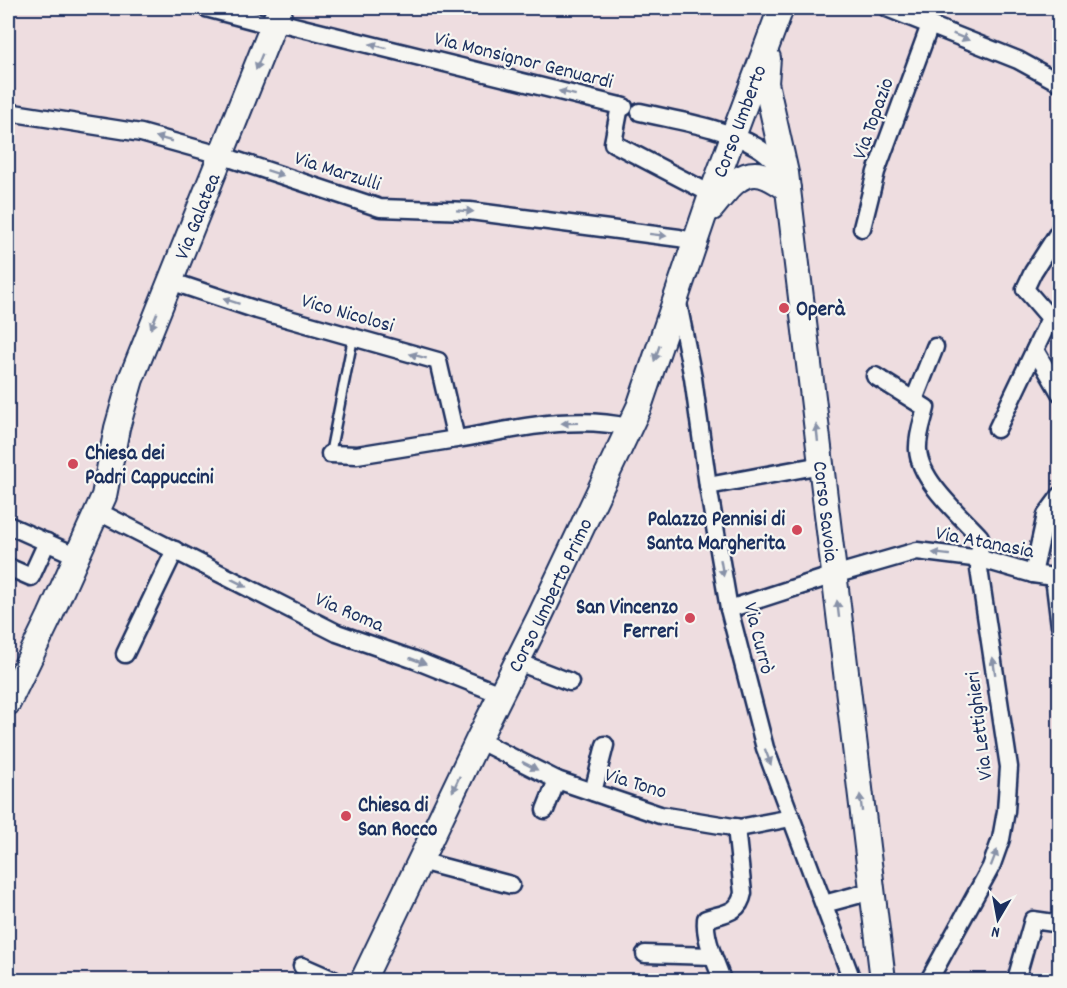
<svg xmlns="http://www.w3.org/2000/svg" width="1067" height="988" font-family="Dekko,sans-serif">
<rect width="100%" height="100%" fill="#eedde0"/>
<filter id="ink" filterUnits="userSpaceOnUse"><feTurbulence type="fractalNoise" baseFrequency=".0167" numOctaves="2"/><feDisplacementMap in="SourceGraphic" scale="12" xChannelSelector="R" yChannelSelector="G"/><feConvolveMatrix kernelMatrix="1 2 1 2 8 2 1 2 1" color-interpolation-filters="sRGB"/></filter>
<g filter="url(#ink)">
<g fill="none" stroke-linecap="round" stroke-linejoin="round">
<g stroke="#1b2f5e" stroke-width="13">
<path id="lane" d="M330,454l23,-116"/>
</g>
<g stroke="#1b2f5e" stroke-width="21">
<g id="street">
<path d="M206,8l68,18 8,-3 342,84"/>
<path d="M887,8l131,52 42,23"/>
<path d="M620,106l-7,37 98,51"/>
<path d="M8,112l133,21 79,22 160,53 90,3 209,27 17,4"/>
<path d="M640,112c38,9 83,15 117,35 11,6 20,17 29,25"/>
<path d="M862,228l14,-56 54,-147"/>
<path d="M170,281l87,29 181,51 18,78c57,-9 115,-25 172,-12"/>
<path d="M677,298l16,80 15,108 21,123 36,139 87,232"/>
<path d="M1035,350l25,43"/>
<path d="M875,376l51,32c-3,13 -9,28 -8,42 2,31 41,64 62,87l-1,32 30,198 -3,44 -5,28 -10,28 -62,113"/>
<path d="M914,400l21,-53"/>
<path d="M997,429l53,-111 -25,-29 8,-17 27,-42"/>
<path d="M330,454l27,1 99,-16"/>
<path d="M708,486l113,-21"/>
<path d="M97,511l240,122 78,27 85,34"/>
<path d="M8,525l69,31"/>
<path d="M8,567l23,10 16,-35"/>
<path d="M1033,574l13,-59 14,-19"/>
<path d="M1054,577l6,49"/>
<path d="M729,609l105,-34 83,-24 64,8 52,15 27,4"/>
<path d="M125,654l50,-104"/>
<path d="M518,662l52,20"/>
<path d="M478,740l79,40 103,35 79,13 52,-10"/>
<path d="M593,792l12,-47"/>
<path d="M545,810l12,-30"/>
<path d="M420,861l91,24"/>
<path d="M824,904l48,-13"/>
<path d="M645,954l68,2"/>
<path d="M302,966l32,14"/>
<path d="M722,980c-6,-18 -18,-41 -16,-61 18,-6 33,-5 37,-26l-7,-66"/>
<path d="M1016,980l17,-60 21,3"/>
</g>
</g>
<g stroke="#1b2f5e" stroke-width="28">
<g id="secondary">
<path id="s1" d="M768,58l-2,25 20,90 97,807"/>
<path d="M712,208c13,-15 27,-39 50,-33 9,2 18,9 26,14"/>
<path id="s2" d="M8,703l42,-87 54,-120 13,-68 14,-49 149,-371"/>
<path id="s3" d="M363,980l115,-240 62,-124 99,-209 71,-209 71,-190"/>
</g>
</g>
<use href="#lane" stroke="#f6f6f2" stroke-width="8"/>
<use href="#street" stroke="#f6f6f2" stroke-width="16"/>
<use href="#secondary" stroke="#f6f6f2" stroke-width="24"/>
</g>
<defs><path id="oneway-solid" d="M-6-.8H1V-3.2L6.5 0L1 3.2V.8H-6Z" transform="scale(1.5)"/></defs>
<g fill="#8892a8">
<use href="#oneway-solid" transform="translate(961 37) rotate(22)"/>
<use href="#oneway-solid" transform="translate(378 46) rotate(-166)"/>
<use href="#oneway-solid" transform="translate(259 62) rotate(112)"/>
<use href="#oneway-solid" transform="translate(567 93) rotate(-166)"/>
<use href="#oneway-solid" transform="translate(164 139) rotate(-164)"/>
<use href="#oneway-solid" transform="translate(275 173) rotate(18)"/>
<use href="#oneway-solid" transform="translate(465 211) rotate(4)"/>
<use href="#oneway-solid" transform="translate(658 235) rotate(7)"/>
<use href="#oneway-solid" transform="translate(231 301) rotate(-162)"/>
<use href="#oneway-solid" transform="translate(154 321) rotate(112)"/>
<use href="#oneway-solid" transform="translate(657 353) rotate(109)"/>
<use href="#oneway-solid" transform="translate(418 356) rotate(-165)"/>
<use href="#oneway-solid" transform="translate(570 423) rotate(178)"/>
<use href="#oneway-solid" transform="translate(817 433) rotate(-96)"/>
<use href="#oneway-solid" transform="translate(941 554) rotate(-173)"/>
<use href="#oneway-solid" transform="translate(722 568) rotate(80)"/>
<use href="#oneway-solid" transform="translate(239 583) rotate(27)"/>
<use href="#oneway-solid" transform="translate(838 609) rotate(-97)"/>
<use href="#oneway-solid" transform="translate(418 661) rotate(21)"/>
<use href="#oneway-solid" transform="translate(994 666) rotate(-98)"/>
<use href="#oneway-solid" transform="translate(768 757) rotate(69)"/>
<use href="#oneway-solid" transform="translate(530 766) rotate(27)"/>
<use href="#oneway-solid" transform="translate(456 784) rotate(115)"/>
<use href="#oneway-solid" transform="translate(861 803) rotate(-97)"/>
<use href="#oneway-solid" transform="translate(994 858) rotate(-69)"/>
</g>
</g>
<g fill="#d1495b" stroke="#f6f6f2" stroke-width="2">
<circle cx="784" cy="308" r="6"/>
<circle cx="73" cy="464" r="6"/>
<circle cx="797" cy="530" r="6"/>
<circle cx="690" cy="618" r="6"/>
<circle cx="346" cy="816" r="6"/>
</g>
<g text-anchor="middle" stroke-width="4.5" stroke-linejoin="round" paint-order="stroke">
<g font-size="21" fill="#1b2f5e" stroke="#f6f6f2">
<text transform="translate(524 59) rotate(14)" y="7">Via Monsignor Genuardi</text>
<text transform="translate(872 118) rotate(-70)" y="7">Via Topazio</text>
<text dy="7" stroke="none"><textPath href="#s3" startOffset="939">Corso Umberto</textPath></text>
<text transform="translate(338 170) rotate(18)" y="7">Via Marzulli</text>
<text dy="7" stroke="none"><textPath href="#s2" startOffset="524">Via Galatea</textPath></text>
<text transform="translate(348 312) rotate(16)" y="7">Vico Nicolosi</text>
<text dy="7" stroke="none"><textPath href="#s1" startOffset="458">Corso Savoia</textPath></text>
<text transform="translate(985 541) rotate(11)" y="7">Via Atanasia</text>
<text dy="7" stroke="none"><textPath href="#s3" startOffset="428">Corso Umberto Primo</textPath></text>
<text transform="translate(350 611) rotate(23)" y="7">Via Roma</text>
<text transform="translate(760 638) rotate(76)" y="7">Via Currò</text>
<text transform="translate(978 726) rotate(-97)" y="7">Via Lettighieri</text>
<text transform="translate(636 782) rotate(17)" y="7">Via Tono</text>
</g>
<g font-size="21" font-weight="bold" fill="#1b2f5e" stroke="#f6f6f2" text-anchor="start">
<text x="796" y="315">Operà</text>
<text x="85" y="459">Chiesa dei<tspan x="85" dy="24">Padri Cappuccini</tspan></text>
<text x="785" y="525" text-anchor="end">Palazzo Pennisi di<tspan x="785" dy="24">Santa Margherita</tspan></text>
<text x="678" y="613" text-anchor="end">San Vincenzo<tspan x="678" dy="24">Ferreri</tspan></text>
<text x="358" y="811">Chiesa di<tspan x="358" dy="24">San Rocco</tspan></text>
</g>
</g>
<rect width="1067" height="988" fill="none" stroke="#f6f6f2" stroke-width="30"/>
<rect x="15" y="15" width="1037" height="958" fill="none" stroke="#1b2f5e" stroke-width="2" filter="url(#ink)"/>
<g transform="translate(998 919) rotate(190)" stroke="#f6f6f2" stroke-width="4.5" paint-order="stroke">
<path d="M0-4.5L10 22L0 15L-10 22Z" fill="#1b2f5e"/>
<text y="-9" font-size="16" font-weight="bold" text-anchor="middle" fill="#1b2f5e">N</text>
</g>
</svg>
